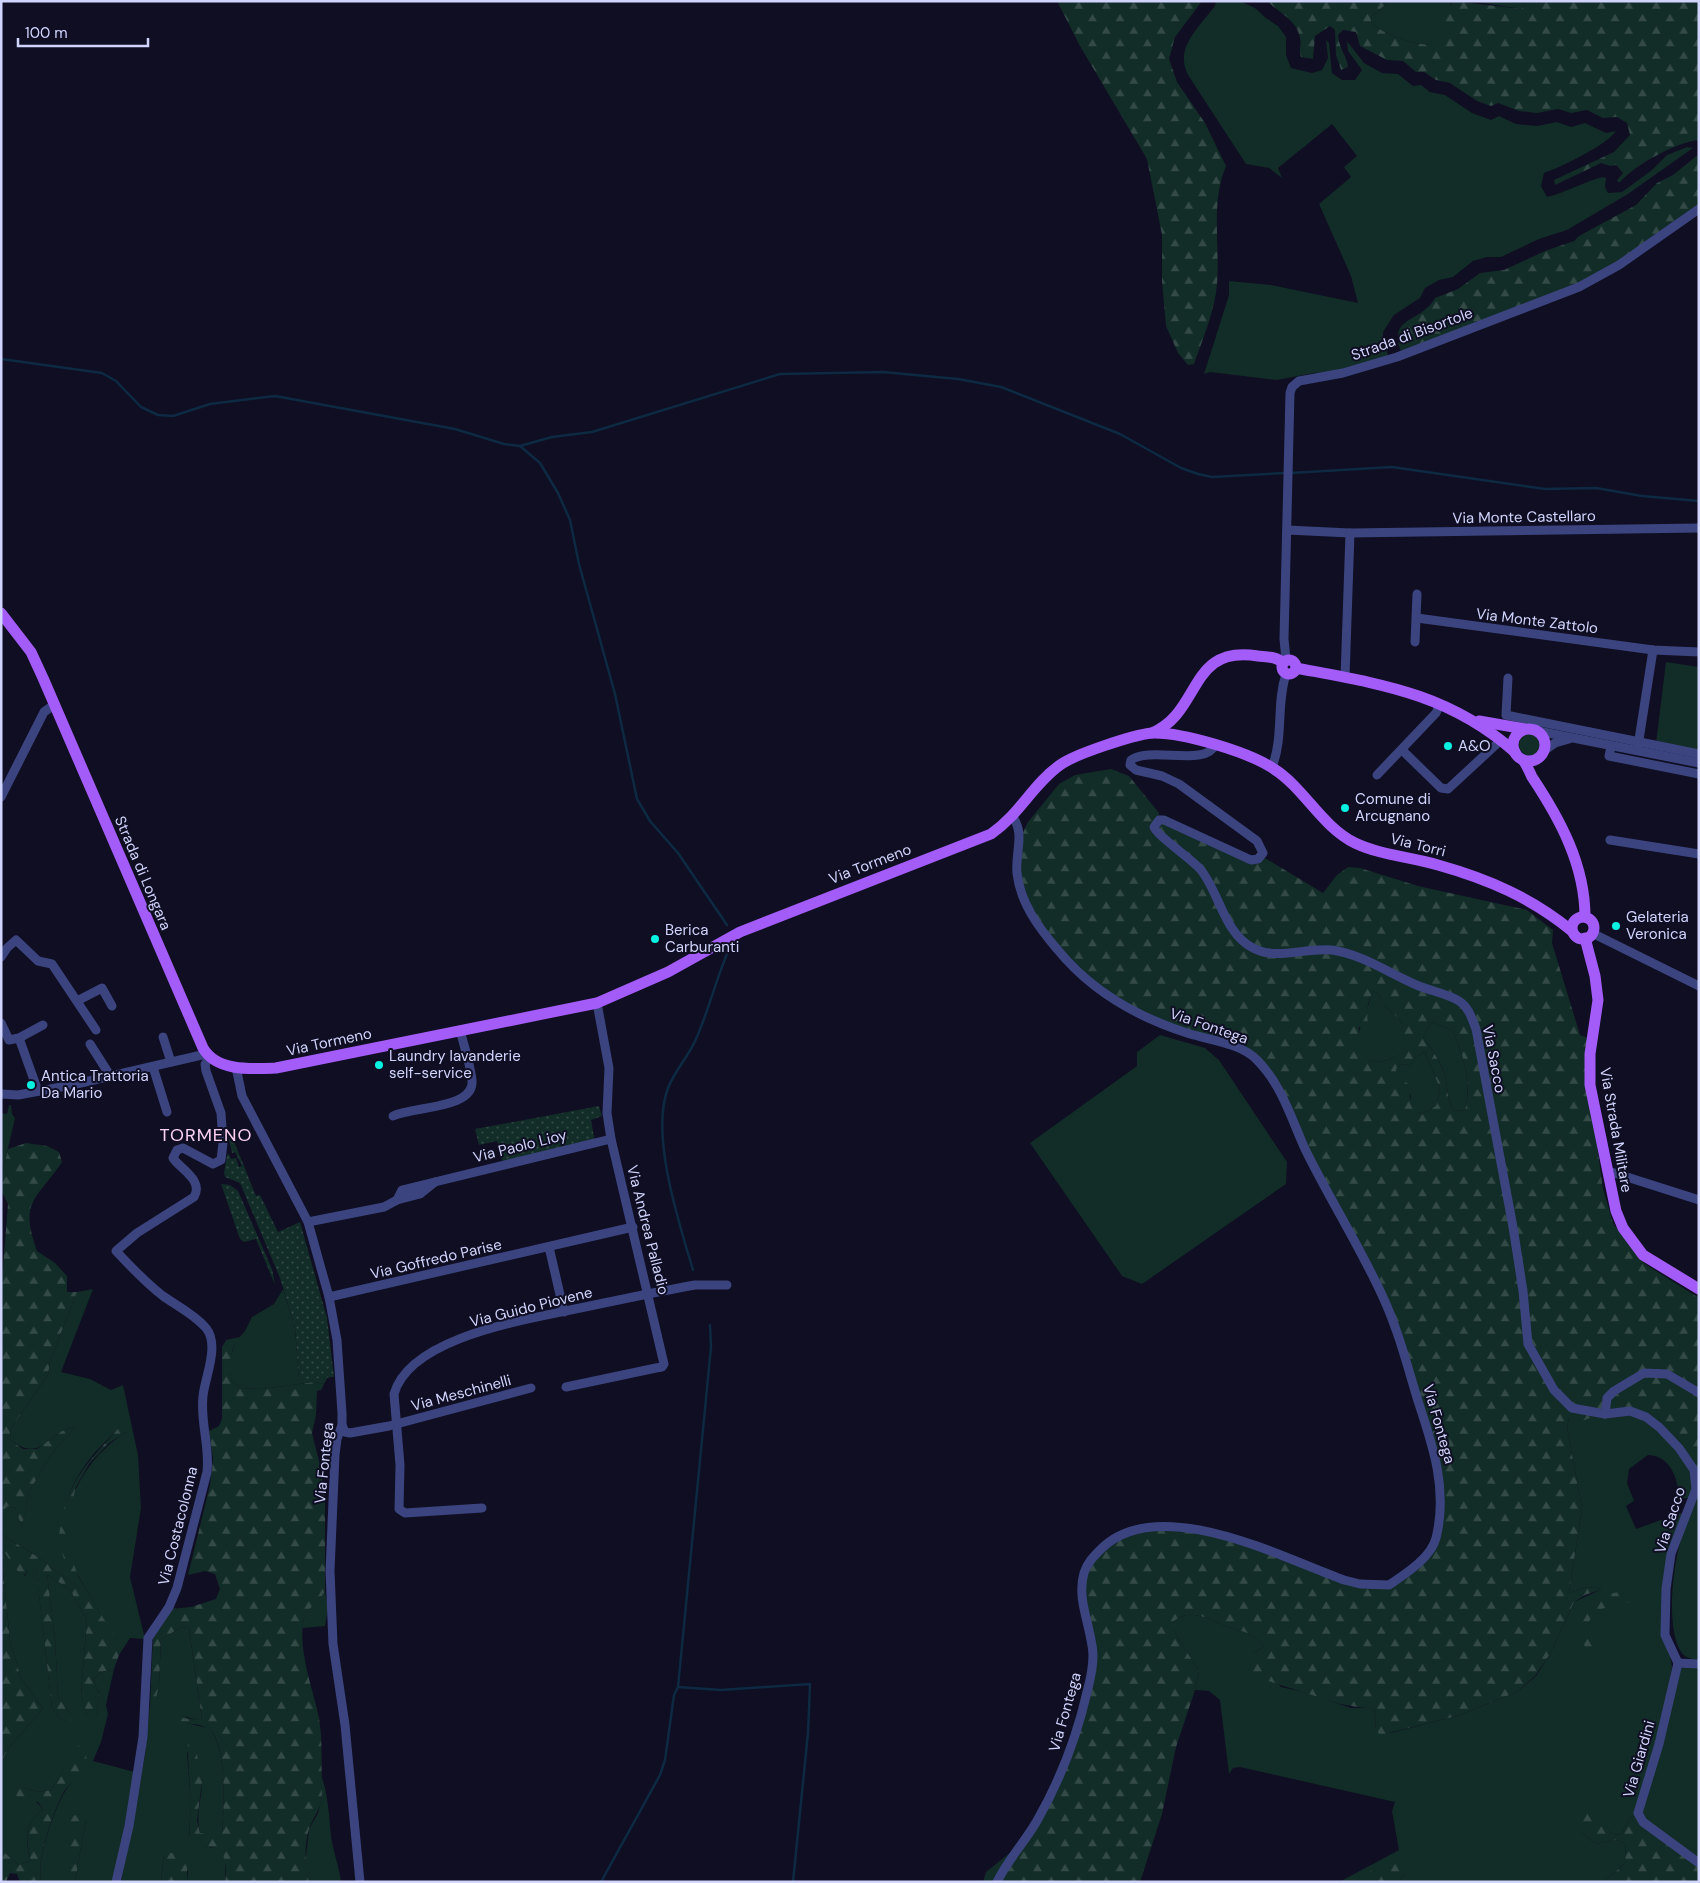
<svg xmlns="http://www.w3.org/2000/svg" width="1700" height="1883" font-family="'DM Sans',sans-serif">
<defs>
<pattern id="forest-firs" width="22" height="20" patternUnits="userSpaceOnUse" patternTransform="scale(1.25)"><rect width="22" height="20" fill="#122c27"/><path d="M5 1l3.5 6h-7zM16 11l3.5 6h-7z" fill="#334a47"/></pattern>
<pattern id="park-dots" width="8" height="8" patternUnits="userSpaceOnUse" patternTransform="scale(1.25)"><rect width="8" height="8" fill="#122c27"/><path d="M2 2h.1M6 6h.1" fill="none" stroke="#334a47" stroke-width="1.8" stroke-linecap="round"/></pattern>
</defs>
<rect width="100%" height="100%" fill="#0f0e22"/>
<g fill="#122c27">
<path d="M1216,1h24l15,7 11,10 12,8 8,11v18l5,13 21,5 10,-3 6,-12 -2,-18 3,3 3,30 10,7h13l7,-10 -14,-19 -1,-10 17,22 18,10 16,1 15,12 8,-1 9,7 15,3 27,18 19,7 8,-4 17,8 21,2 20,-4 14,5 14,-4 21,10 10,-2c-7,13 -57,37 -72,42l-3,13 6,11c20,-5 36,-15 56,-20l3,1 -1,9 3,6 14,-1 30,-22 15,-15 20,-8 6,1 -65,46 -61,36 -28,9 -38,18h-14l-14,4 -20,16 -14,3 -14,8 -5,10 -26,17 -11,17v11l6,14 -46,14 -29,2 -37,7 -67,-8 -6,2 25,-79v-14l42,4 87,18 -7,-27 -32,-72 32,-27 -7,-10 13,-11 -25,-32 -54,44 4,10 -13,-10 -23,-4 -58,-89c-14,-27 11,-48 27,-69z"/>
<path d="M1390,1h64l-4,3 -11,36 -6,5c-19,0 -48,-10 -62,-22l1,-7z"/>
<path d="M1470,1h58l-7,8z"/>
<path d="M1666,662l33,5v84l-43,-8z"/>
<circle cx="1530" cy="745" r="11"/>
<path d="M1374,991l6,5 2,7 19,18 8,27c-12,10 -23,14 -38,14 -20,-18 -12,-31 -4,-53 3,-7 2,-12 7,-18z"/>
<path d="M1432,1022l21,9c11,26 19,52 12,79l-11,1c-7,-11 -6,-23 -9,-35 -4,-15 -13,-27 -22,-39z"/>
<path d="M1160,1035l45,13 14,12 68,102 -1,22 -144,100 -20,-8 -92,-133 107,-77v-14z"/>
<path d="M1425,1052l15,37 -4,17 -14,8 -9,-4 -4,-6 2,-8 -8,-14 -7,-4v-9l6,-5 8,1 6,-8z"/>
<path d="M9,1105h2l1,9 3,4 -14,61v-66l6,1z"/>
<path d="M93,1289l-32,83 29,7 21,11 12,-5 15,70 3,53 -11,69 15,62 -15,-1 -11,17c-8,-28 -26,-52 -40,-78 -5,-9 -13,-25 -13,-36 -3,-44 24,-86 60,-109v-12c-11,13 -24,24 -34,36 -35,44 -39,85 -12,134l-39,-31 -40,-25v-23l7,-5 7,2 7,18 7,-34 21,-36 26,-30c-30,6 -33,38 -66,14l1,-12 37,-53 2,-14 27,-69z"/>
<path d="M283,1289l12,39 4,51 29,-2 -4,7 -10,-2 -52,7 -22,-1 -9,-8 -2,-19 7,-20 9,-10 7,-14 22,-13z"/>
<path d="M1614,1408l16,3 16,6 48,53 -1,28h-13c-3,-20 -9,-42 -32,-43l-19,14 -2,14 7,18 -8,5 10,23 44,-16 5,2 -16,40v94l3,18 -14,77 19,-78 22,-2v199l-61,-50 -8,6 -9,16 -8,-1 -9,-8 -22,6 13,12 22,-4 9,4 -1,19 -21,19h-207l9,-9 -44,4v5h-23l60,-32 -7,-39 3,-9 -155,-35 -7,1 -4,6 -9,-74 -11,-9 -14,-1 4,-19 -26,-41v-8c18,-17 40,0 58,6 14,5 25,5 33,19l-11,6 28,34 23,5 47,16h23l2,10 -1,11 15,4 67,-17 60,-24 19,-16 14,-22 24,-52 28,-13 -14,-2 -19,6 13,-85 -15,-81 2,-9 11,3z"/>
<path d="M1699,1493v167c-8,-1 -15,-2 -19,-10 -14,-24 -7,-85 1,-110 5,-16 12,-31 18,-47z"/>
<path d="M6,1552l12,20 7,4 3,-7 8,-1 16,140 9,11 10,3v-8l-13,-17 -3,-58 -8,-65 23,16 17,30 -6,74 6,21h9l3,-21 -6,-15 9,-7 12,-3 -8,36 2,9 -7,28 -8,19 42,11 -21,110h-39l11,-63 -22,63h-22c-8,-17 13,-76 24,-92 5,-8 12,-14 17,-21l-1,-28 -31,49 -13,2 -16,-5 21,22c-20,17 -17,28 -13,52l-12,4 -17,-16v-87l9,-16 33,-37 -22,-31 -11,-37 -8,-80z"/>
<path d="M325,1591l3,18 -3,17 -22,2c0,-22 13,-21 22,-37z"/>
<path d="M182,1627l7,1 13,93 -16,-4 -6,6c6,-1 9,1 15,2 6,2 13,1 17,7 15,20 12,77 10,101h-22c-8,-35 16,-48 -13,-81l4,53 -2,29 9,11 22,4 5,8v25h-38l1,-11 -24,-17 -3,28h-40l24,-127 5,-51 2,5 7,-27 2,-43z"/>
<path d="M321,1774c7,21 8,40 10,62 2,15 8,30 10,46h-32l-4,-17 4,-36 9,-16 4,-16z"/>
</g>
<g fill="url(#forest-firs)" fill-rule="evenodd">
<path d="M1057,1h145l-27,36 -6,22 8,23 28,41 21,43c-17,40 -4,86 -10,127 -4,24 -14,48 -22,71l-6,1 -10,-12 -12,-27 -4,-44v-47l-15,-76 -67,-113z"/>
<path d="M1267,1h123l-18,15 -1,7c14,12 43,22 62,22 14,-11 6,-33 21,-44l67,8 7,-8h171v139c-23,2 -64,25 -79,42h-2l-1,-2 6,-7 -7,-8 -6,1 -9,-3 -46,22 -1,-5 60,-28 16,-17 -3,-12 -10,-6 -14,1 -16,-8 -16,3 -13,-4 -21,4 -18,-2 -21,-8 -7,3 -14,-5 -27,-18 -14,-3 -12,-8h-8l-13,-11 -16,-1 -27,-14 -4,-14 -13,-2 -5,5c1,14 9,21 10,32l-7,3 -5,-15 -1,-25 -5,-4 -15,10 -2,23 -12,-2c-3,-8 1,-12 -1,-19 -3,-18 -21,-25 -33,-37z"/>
<path d="M1699,154v52l-97,68 -200,80c-16,-39 19,-30 33,-56l23,-9 22,-16 24,-3 41,-19 29,-10 5,-5 57,-31 21,-22 16,-8z"/>
<path d="M1111,769l18,7 30,37v7l92,40 9,-5 63,38 14,-18 11,-8 12,1 58,18 109,24 26,20 -1,13 28,92 8,3 8,100 7,51 10,34 32,41 54,34v176l-40,-47 -29,-16 -16,-3 -34,14 -11,-4 -2,9 15,81 -13,85 19,-6 15,2 -18,6 -11,7 -24,52 -15,22 -18,16 -60,24 -77,19 -5,-6 1,-11 -2,-10c-27,0 -44,-7 -68,-15 -21,-7 -40,-11 -58,-22l-3,-9 8,-9 11,-6c-8,-14 -19,-14 -33,-19 -18,-6 -40,-23 -58,-6v8l26,41 -4,19 -19,57 -14,67 -22,68h-157l3,-10 35,-28 39,-72 28,-81 3,-53 -7,-66 24,-30 52,-15 77,11 83,33 54,14 28,-9 34,-35 4,-65 -41,-142 -114,-234 -29,-43 -101,-35 -61,-37 -52,-55 -25,-55 3,-36 8,-17 31,-38 16,-9zM1374,991l6,5 2,7 19,18 7,27c-11,10 -22,14 -37,14 -11,-10 -13,-20 -12,-35l9,-1c-1,-12 -2,-24 6,-35zM1432,1022l21,9c11,26 19,52 12,79l-11,1c-7,-11 -6,-23 -9,-35 -4,-14 -13,-27 -22,-39zM1425,1052l15,37 -4,17 -14,8c-17,-7 -10,-14 -13,-30l-12,-6 -1,-9 6,-5 8,1 6,-8z"/>
<path d="M26,1143l21,3 12,6 3,10c-26,39 -43,38 -25,89l18,12 12,13v16h10l-27,69 -2,14 -37,53 -1,12 13,9h14l25,-18 15,-6 -27,31 -21,36 -7,35 -7,-19 -7,-2 -7,7v-221l7,-88 -7,-14v-11l7,-30z"/>
<path d="M240,1337c-11,12 -10,28 -9,43l9,8 22,1 52,-7 10,2 -3,6 -4,1 -1,24 -4,18 9,36 4,33v89c-7,14 -20,16 -22,33 -4,31 10,64 16,94 4,24 2,51 3,76 0,14 -9,23 -13,35 -5,17 -4,36 0,53h-84c6,-52 -25,-25 -34,-43 -3,-6 -1,-13 -1,-19 2,-27 -3,-55 -2,-82l6,-1 8,45 -5,38 3,13h22c2,-22 5,-87 -11,-102 -10,-9 -25,-7 -37,-8v-6l28,3 -13,-92 -7,-1 -21,12c-2,23 1,49 -9,71l-2,-6 3,-67 18,-28 20,-2 25,-8 4,-10 -5,-15 -10,-3 -17,4 22,-90 3,-26 -4,-28 10,-5 3,-7v-72l4,-7z"/>
<path d="M126,1419v13l-17,11 -20,21 -13,23 -7,27 -3,28 12,34 36,60 5,19 -5,14 -12,3 -9,7 6,15 -3,22 -9,-1 -6,-20 6,-75 -17,-30 -23,-16 8,65 3,58 13,17v9l-10,-4 -9,-11 -16,-139h-8l-4,7 -6,-4 -13,-19 -3,8 8,80 11,37 22,31 -33,37 -9,16v-228l40,25 38,30c-7,-15 -17,-29 -19,-46 -2,-9 1,-21 3,-30 12,-45 36,-60 63,-94z"/>
<path d="M1619,1592l8,5 3,5c-22,6 -36,3 -44,27l6,11v9l-7,-2c-14,-28 6,-51 34,-55z"/>
<path d="M82,1740c4,10 7,19 1,30 -4,7 -13,13 -18,20 -10,16 -31,74 -23,92h-22l-3,-8 -7,-1 -4,9h-5v-33l17,16 12,-4c-3,-25 -8,-34 13,-52l-5,-7 -17,-1 -7,-8 8,-6 16,5 13,-2z"/>
<path d="M81,1814l5,5 -11,63h-11l3,-46 5,-20z"/>
<path d="M1586,1814h6l21,20 8,1 9,-16 7,-5 62,49v19h-95l21,-19 1,-19 -9,-4 -22,4 -13,-12 -3,-10z"/>
<path d="M179,1852l8,4v26h-26l3,-28z"/>
<path d="M1396,1860l14,5 -4,8 -9,9h-35v-5l19,-14z"/>
</g>
<g fill="url(#park-dots)">
<path d="M599,1106l3,10 -11,4 4,22 -92,21 -6,-22 -18,4 -4,-16z"/>
<path d="M229,1129l27,67 4,-1 18,37 22,-10 27,96 7,59 -35,3 -4,-52 -15,-50 -40,-95 -15,-6 -1,-4 3,-18 2,-1 2,5 5,-1 3,9 3,-1 -7,-14 -3,1 -3,-13h-4v-10z"/>
<path d="M221,1184l9,1 8,6 34,78 3,16 -19,-46 -12,3 -4,-3z"/>
</g>
<g fill="none" stroke-linecap="round" stroke-linejoin="round">
<g stroke="#0d2a42" stroke-width="2.5">
<path d="M1,359l101,14 14,8 25,26 17,8 15,1 37,-12 65,-8 180,33 49,15 16,2 32,-9 40,-5 188,-58 103,-2 75,7 43,8 119,47 61,34 17,6 14,3 73,-4"/>
<path d="M520,446l20,17 18,30 12,27 9,44 36,130 22,105 13,22 28,32 49,72"/>
<path d="M1291,473l101,-6 153,22 51,-1 46,8 57,5"/>
<path d="M693,1270c-14,-47 -43,-135 -25,-182 7,-18 21,-32 28,-49 13,-29 20,-60 33,-90"/>
<path d="M710,1325l1,22 -33,340 43,3 89,-6 -2,49 -15,149"/>
<path d="M601,1882l59,-107 5,-15 9,-65 4,-8"/>
</g>
<g stroke="#3b447f" stroke-width="9">
<path d="M1287,530l63,3 349,-5"/>
<path d="M1417,618l236,32 46,2"/>
<path d="M1415,642l2,-48"/>
<path d="M1286,660l-2,-21 6,-246 2,-6 7,-6 44,-8 54,-16 182,-70 40,-22 80,-56"/>
<path d="M1345,677l5,-144"/>
<path d="M1508,678l-2,37 193,39"/>
<path d="M1538,731l161,32"/>
<path d="M1215,745c-9,22 -65,1 -84,15l-1,5 6,5 26,6 17,8 78,57 6,12 -5,6 -7,1 -87,-40h-5l-5,7c2,8 38,32 47,43 19,24 23,63 52,78 24,13 53,-1 79,2 30,4 60,25 87,36 13,5 29,8 40,15 10,6 13,18 17,28l37,198 10,64 5,53 26,46 18,18 33,6 25,-3 16,6 13,10 20,21 15,22 2,19 -25,65 -5,35 -1,46 13,28"/>
<path d="M1638,746l15,-96"/>
<path d="M1611,747l-2,9 90,18"/>
<path d="M1402,750l39,38 7,1 53,-49"/>
<path d="M1545,750l10,-7 14,-4"/>
<path d="M1272,767c12,-30 4,-63 14,-93"/>
<path d="M1377,775l59,-62 4,-9"/>
<path d="M1,797l43,-85 11,-8"/>
<path d="M1610,840l89,14"/>
<path d="M1592,933l107,53"/>
<path d="M1,957l6,-9 9,-8 22,21 14,3 44,66"/>
<path d="M77,1001l25,-13 10,18"/>
<path d="M1,1023l8,17 10,-2 24,-13"/>
<path d="M163,1037l8,25"/>
<path d="M19,1038l19,53"/>
<path d="M90,1044l21,33"/>
<path d="M153,1067l14,45"/>
<path d="M236,1067l6,29 66,126 21,75 8,43 5,73v12l-5,14 -2,16 -5,116 3,73 12,81 15,157"/>
<path d="M1,1094l17,1 54,-10 134,-31"/>
<path d="M393,1116c22,-10 82,-7 79,-36 -2,-17 -8,-34 -12,-50"/>
<path d="M1608,1171l91,29"/>
<path d="M397,1200l5,-10 209,-51"/>
<path d="M308,1222l76,-15 13,-7 23,-6 15,-12"/>
<path d="M549,1247l15,65"/>
<path d="M329,1297l304,-70"/>
<path d="M566,1387l90,-19 6,-1 2,-3 -53,-225 -4,-26 2,-45 -12,-65"/>
<path d="M1605,1414l2,-16 7,-7 30,-18 23,1 32,19"/>
<path d="M342,1425l3,7 5,1 39,-7 142,-38"/>
<path d="M482,1508l-77,5 -6,-4 1,-44 -6,-71c16,-57 131,-74 181,-85 40,-8 80,-17 120,-24h32"/>
<path d="M1678,1663l-19,81 -21,69 5,9 56,41"/>
<path d="M1678,1663l21,1"/>
<path d="M116,1882l13,-56 14,-89 5,-99 21,-31 8,-19 30,-116c3,-26 -7,-50 -4,-76 2,-19 17,-51 3,-68 -12,-14 -29,-22 -43,-32 -17,-13 -33,-30 -47,-45l21,-18 57,-36c10,-17 -14,-28 -21,-39l4,-8 6,-2 30,16 8,-4 2,-17 -2,-30 -15,-42 -1,-7 5,-7"/>
<path d="M997,1882c11,-23 29,-41 41,-63 22,-39 39,-83 49,-127 3,-11 6,-25 6,-37 -1,-27 -17,-55 -9,-82 3,-10 10,-17 17,-24 57,-57 182,9 243,31l16,4 29,1c16,-11 42,-27 47,-47 12,-48 -3,-92 -18,-137 -11,-36 -20,-72 -36,-106 -23,-50 -53,-97 -77,-146 -14,-31 -23,-64 -48,-89 -15,-16 -46,-20 -67,-26 -51,-16 -99,-43 -133,-85 -19,-22 -37,-47 -40,-76 -2,-21 8,-38 -4,-56"/>
</g>
<g stroke="#a45cf9" stroke-width="11">
<path d="M1,613l30,39 12,26 160,370c14,24 49,21 73,20l321,-65 71,-31 72,-40 251,-98c29,-20 42,-50 69,-69 15,-11 73,-30 92,-32 30,-1 97,19 122,36 30,19 48,58 81,74 25,12 56,14 83,22 50,14 94,33 134,66"/>
<circle cx="1289" cy="667" r="7"/>
<path d="M1296,668c84,16 152,25 219,84"/>
<path d="M1479,721l46,8"/>
<circle cx="1529" cy="745" r="16"/>
<path d="M1152,733c50,-21 36,-89 106,-77 8,1 18,0 25,7"/>
<path d="M1523,760c4,5 6,11 9,17 28,42 53,88 53,140"/>
<circle cx="1583" cy="928" r="11"/>
<path d="M1585,938l10,38 3,24 -8,54v31l26,126 7,17 20,27 56,34"/>
</g>
</g>
<g fill="#08f2e2" stroke="#0f0e22" stroke-width="2">
<circle cx="1448" cy="746" r="5"/>
<circle cx="1345" cy="808" r="5"/>
<circle cx="1616" cy="926" r="5"/>
<circle cx="655" cy="939" r="5"/>
<circle cx="379" cy="1065" r="5"/>
<circle cx="31" cy="1085" r="5"/>
</g>
<g text-anchor="middle" stroke-width="4" stroke-linejoin="round" paint-order="stroke">
<g font-size="15" fill="#d1d4fd" stroke="#0f0e22">
<text transform="translate(1412 334) rotate(-20)" y="5">Strada di Bisortole</text>
<text transform="translate(1524 517) rotate(-1)" y="5">Via Monte Castellaro</text>
<text transform="translate(1537 621) rotate(7)" y="5">Via Monte Zattolo</text>
<text transform="translate(1418 845) rotate(14)" y="5">Via Torri</text>
<text transform="translate(870 864) rotate(-21)" y="5">Via Tormeno</text>
<text transform="translate(143 873) rotate(67)" y="5">Strada di Longara</text>
<text transform="translate(1209 1026) rotate(19)" y="5">Via Fontega</text>
<text transform="translate(329 1042) rotate(-12)" y="5">Via Tormeno</text>
<text transform="translate(1494 1059) rotate(79)" y="5">Via Sacco</text>
<text transform="translate(1616 1130) rotate(80)" y="5">Via Strada Militare</text>
<text transform="translate(520 1146) rotate(-14)" y="5">Via Paolo Lioy</text>
<text transform="translate(648 1230) rotate(76)" y="5">Via Andrea Palladio</text>
<text transform="translate(436 1259) rotate(-13)" y="5">Via Goffredo Parise</text>
<text transform="translate(531 1307) rotate(-14)" y="5">Via Guido Piovene</text>
<text transform="translate(461 1393) rotate(-15)" y="5">Via Meschinelli</text>
<text transform="translate(1439 1424) rotate(74)" y="5">Via Fontega</text>
<text transform="translate(324 1463) rotate(-84)" y="5">Via Fontega</text>
<text transform="translate(1670 1520) rotate(-72)" y="5">Via Sacco</text>
<text transform="translate(178 1526) rotate(-76)" y="5">Via Costacolonna</text>
<text transform="translate(1065 1712) rotate(-74)" y="5">Via Fontega</text>
<text transform="translate(1639 1759) rotate(-74)" y="5">Via Giardini</text>
</g>
<g font-size="15" fill="#d1d4fd" stroke="#0f0e22" text-anchor="start">
<text x="1458" y="751">A&amp;O</text>
<text x="1355" y="804">Comune di<tspan x="1355" dy="17">Arcugnano</tspan></text>
<text x="1626" y="922">Gelateria<tspan x="1626" dy="17">Veronica</tspan></text>
<text x="665" y="935">Berica<tspan x="665" dy="17">Carburanti</tspan></text>
<text x="389" y="1061">Laundry lavanderie<tspan x="389" dy="17">self-service</tspan></text>
<text x="41" y="1081">Antica Trattoria<tspan x="41" dy="17">Da Mario</tspan></text>
</g>
<g font-size="18" letter-spacing="1" fill="#fdd3f5" stroke="#0f0e22">
<text x="206" y="1141">TORMENO</text>
</g>
</g>
<rect width="1700" height="1883" fill="none" stroke="#d1d4fd" stroke-width="5"/>
<path d="M18 38v8h130v-8" fill="none" stroke="#d1d4fd" stroke-width="2.5"/>
<text x="25" y="38" font-size="15" fill="#d1d4fd" stroke="#0f0e22" stroke-width="4" paint-order="stroke">100 m</text>
</svg>
